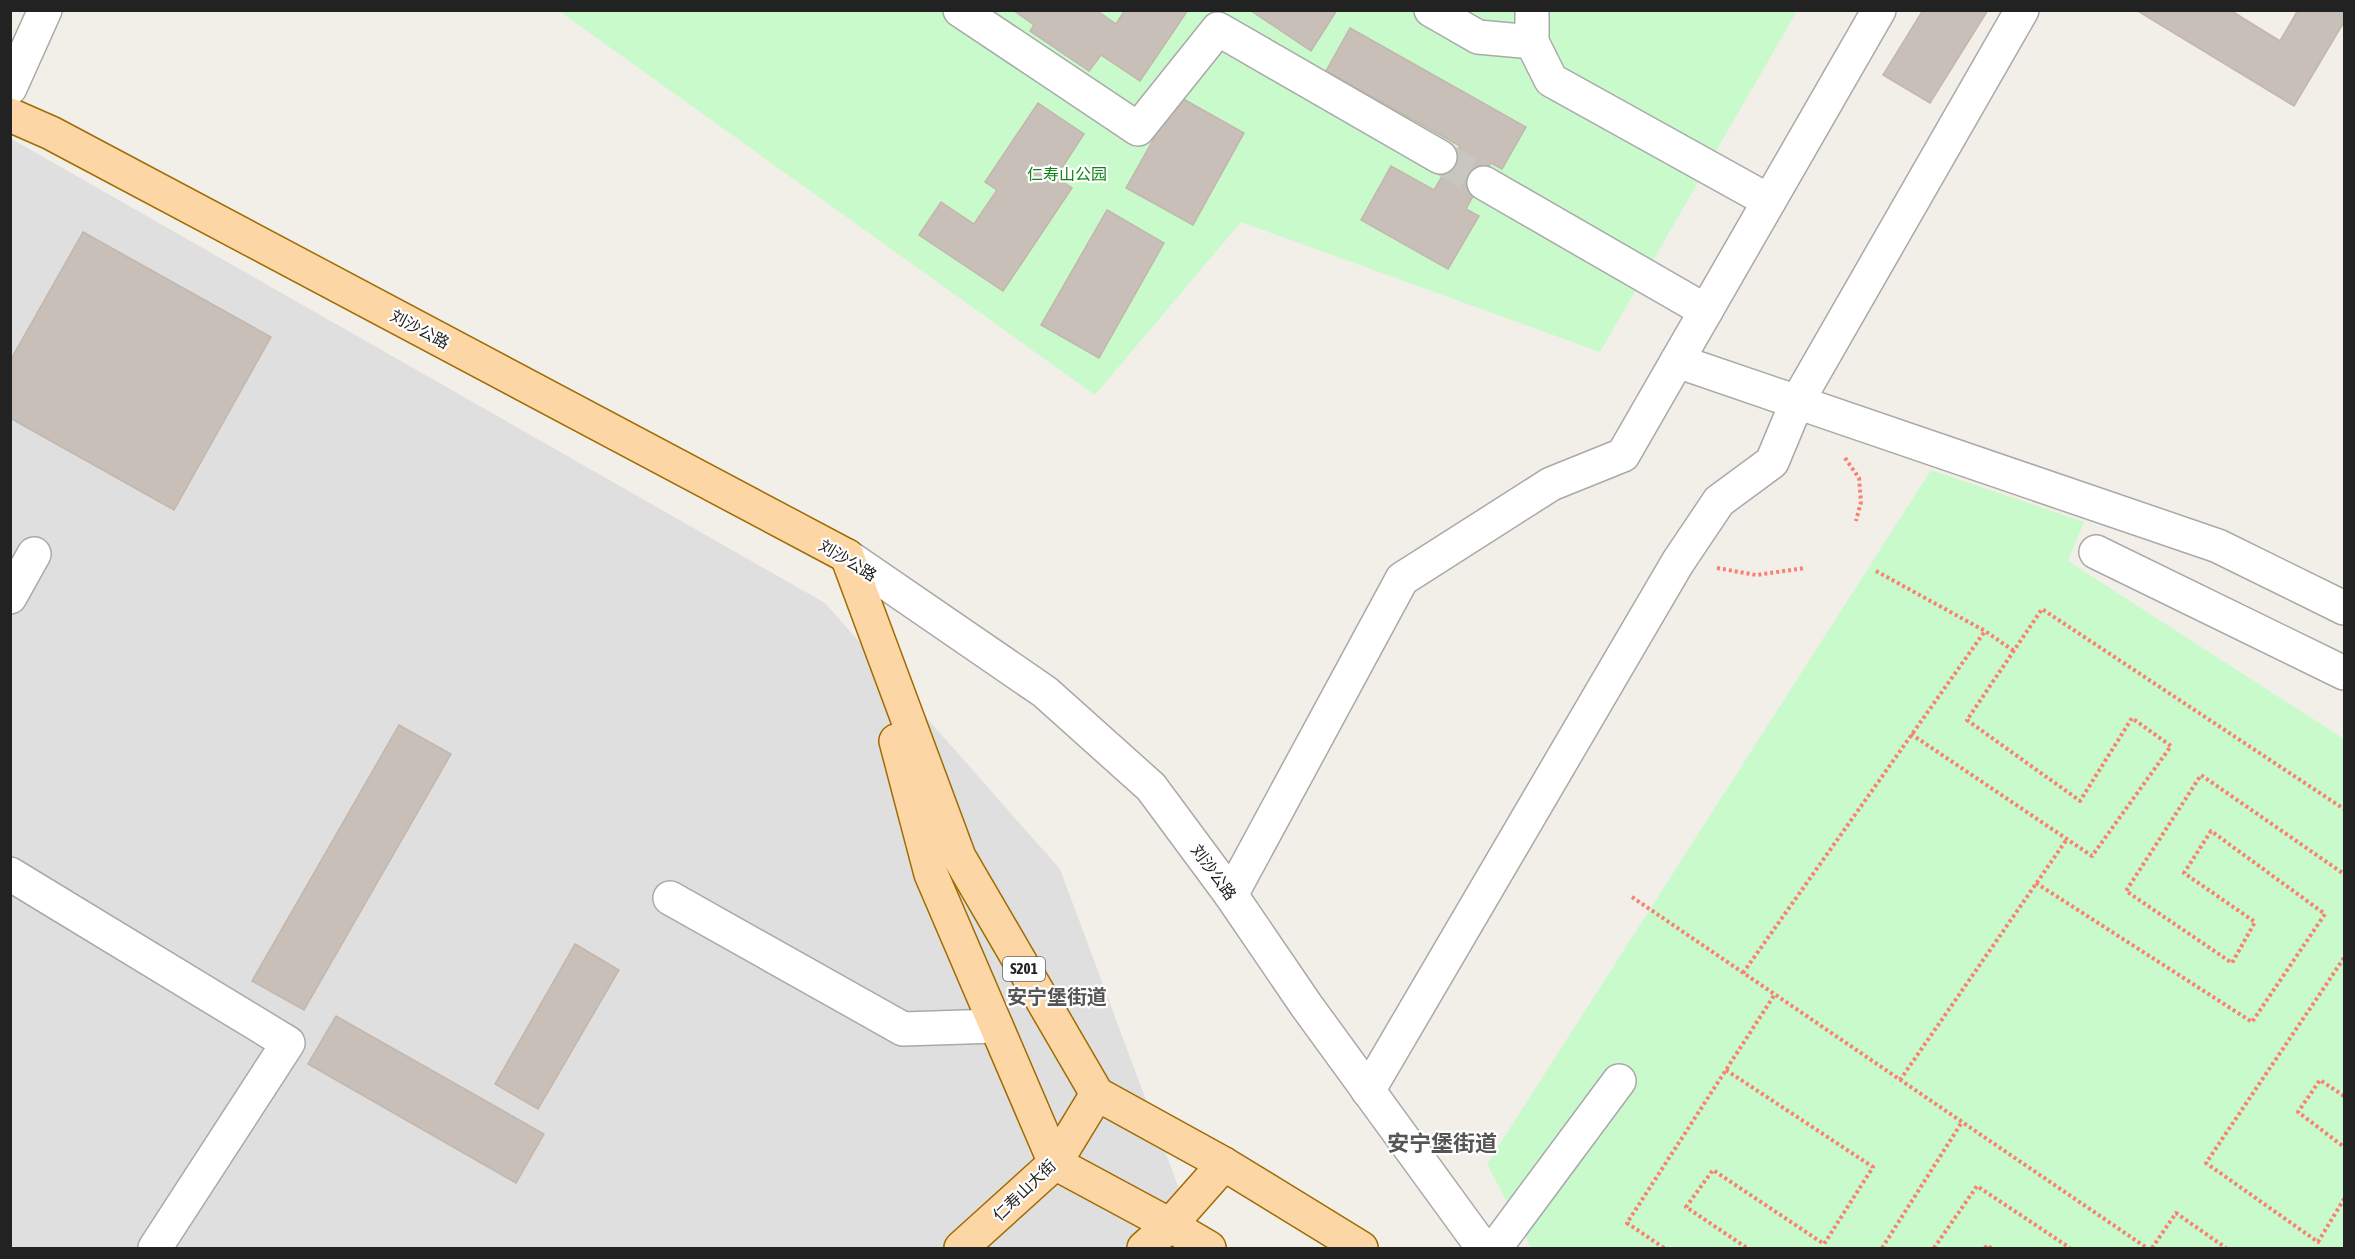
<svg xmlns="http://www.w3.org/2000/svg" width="2355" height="1259" font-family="'Asap Condensed','Noto Sans SC',sans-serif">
<rect width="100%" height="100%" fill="#f2efe9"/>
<path fill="#e0dfdf" d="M10,138l815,465 235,266 141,379h-1190z"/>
<g fill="#c8facc">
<path d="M559,11h1238l-197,341 -359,-130 -146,173z"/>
<path d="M1931,470l153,52 -16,39 276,178v509h-813l-44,-84z"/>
</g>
<g fill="#c7bfb8" stroke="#c4b6ab" stroke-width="1.5">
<path d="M1013,10h83l20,14 9,-14h63l-48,71 -39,-26 -12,16 -59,-40 4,-6z"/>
<path d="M1250,10h87l-26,41z"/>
<path d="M1923,10h65l-58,93 -47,-28z"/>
<path d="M2136,10h94l50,31 18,-31h46v12l-50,84z"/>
<path d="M1350,28l176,99 -24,42 -11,-6 -25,46 13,7 -31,53 -87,-49 30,-54 43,24 26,-44 -134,-75z"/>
<path d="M1178,96l66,37 -51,92 -67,-37z"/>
<path d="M1038,103l46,31 -28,43 16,11 -69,103 -84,-56 22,-33 33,22 23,-34 -12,-8z"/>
<path d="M1107,210l57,33 -65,115 -58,-33z"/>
<path d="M83,232l188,105 -97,173 -164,-92v-57z"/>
<path d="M399,725l52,29 -147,256 -52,-29z"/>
<path d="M575,944l44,26 -81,139 -43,-25z"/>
<path d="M336,1016l208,118 -28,49 -208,-119z"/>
</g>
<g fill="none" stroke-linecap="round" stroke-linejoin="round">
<path stroke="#c8c6c1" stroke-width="33" stroke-dasharray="33 16" stroke-linecap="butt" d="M1440,157l44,26"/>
<g stroke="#a9a9a9" stroke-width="36">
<g id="minor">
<path d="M960,10l178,119 80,-100 222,128"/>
<path d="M1431,10l47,27 54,5"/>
<path d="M1532,10v32l19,38 218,121"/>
<path d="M10,88l35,-78"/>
<path d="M1484,183l222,128"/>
<path d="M1677,361l541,185 126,62"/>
<path d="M2096,552l248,121"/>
<path d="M847,556l198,136 106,95 80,108 75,110 177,243"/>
<path d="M10,597l24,-43"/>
<path d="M10,874l278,169 -133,205"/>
<path d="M1231,895l171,-316 149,-95 72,-29 256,-445"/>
<path d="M670,898l233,131 93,-3"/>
<path d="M1368,1091l310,-529 41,-61 53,-39 25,-60 225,-392"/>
<path d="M1495,1248l124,-167"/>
</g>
</g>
<g stroke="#a06b00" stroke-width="36">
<g id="major">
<path d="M10,115l41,18 796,423"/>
<path d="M847,556l112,301 138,237 127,70 137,84"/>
<path d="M896,741l35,133 124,289 115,62 39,23"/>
<path d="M961,1248l94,-85 42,-69"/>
<path d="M1144,1248l26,-23 54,-61"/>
</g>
</g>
<g stroke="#fa8072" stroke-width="4" stroke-dasharray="3 3" stroke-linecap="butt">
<path d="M1845,458l14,20 2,24 -5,19"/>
<path d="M1717,568l39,7 49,-7"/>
<path d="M1876,571l109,60 29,20"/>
<path d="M1911,734l181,122 79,-110 -39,-28 -52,83 -113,-81 75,-111 302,200"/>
<path d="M2036,883l216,139 73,-108 -114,-83 -27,42 71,49 -23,41 -106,-72 75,-116 143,99"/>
<path d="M1632,897l515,351"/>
<path d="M2344,958l-138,205 112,79 26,-43"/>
<path d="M1743,973l242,-342"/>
<path d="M1726,1070l147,97 -49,77 -111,-74 -27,37 61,41"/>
<path d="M1900,1080l167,-241"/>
<path d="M2344,1096l-24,-16 -22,32 46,35"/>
<path d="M1664,1248l-37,-25 148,-229"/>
<path d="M1882,1248l80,-126"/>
<path d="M1934,1248l43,-62 93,62"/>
<path d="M1985,1248l2,-3 4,3"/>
<path d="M2152,1248l24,-35 50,35"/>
</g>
<use href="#minor" stroke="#fff" stroke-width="33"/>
<use href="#major" stroke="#fcd6a4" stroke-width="33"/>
</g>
<g text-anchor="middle" stroke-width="4.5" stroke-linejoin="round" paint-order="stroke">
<rect fill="#fff" stroke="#646464" stroke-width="1.5" x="1003" y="957" width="42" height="24" rx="4.5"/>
<g font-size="15" font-weight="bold" fill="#222">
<text x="1024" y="974">S201</text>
</g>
<g font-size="16" fill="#0c8416" stroke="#fff">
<text x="1067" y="180">仁寿山公园</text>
</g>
<g font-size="16" fill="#222" stroke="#fff">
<text transform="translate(420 329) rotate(28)" y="6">刘沙公路</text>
<text transform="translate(848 560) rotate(31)" y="6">刘沙公路</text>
<text transform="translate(1214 872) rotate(54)" y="6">刘沙公路</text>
<text transform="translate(1024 1190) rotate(-44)" y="6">仁寿山大街</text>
</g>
<g font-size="20" font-weight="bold" fill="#555" stroke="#fff">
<text x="1057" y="1004">安宁堡街道</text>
</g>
<g font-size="22" font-weight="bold" fill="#555" stroke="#fff">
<text x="1442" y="1151">安宁堡街道</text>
</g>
</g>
<rect width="2355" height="1259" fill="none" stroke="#222222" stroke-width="24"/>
</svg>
